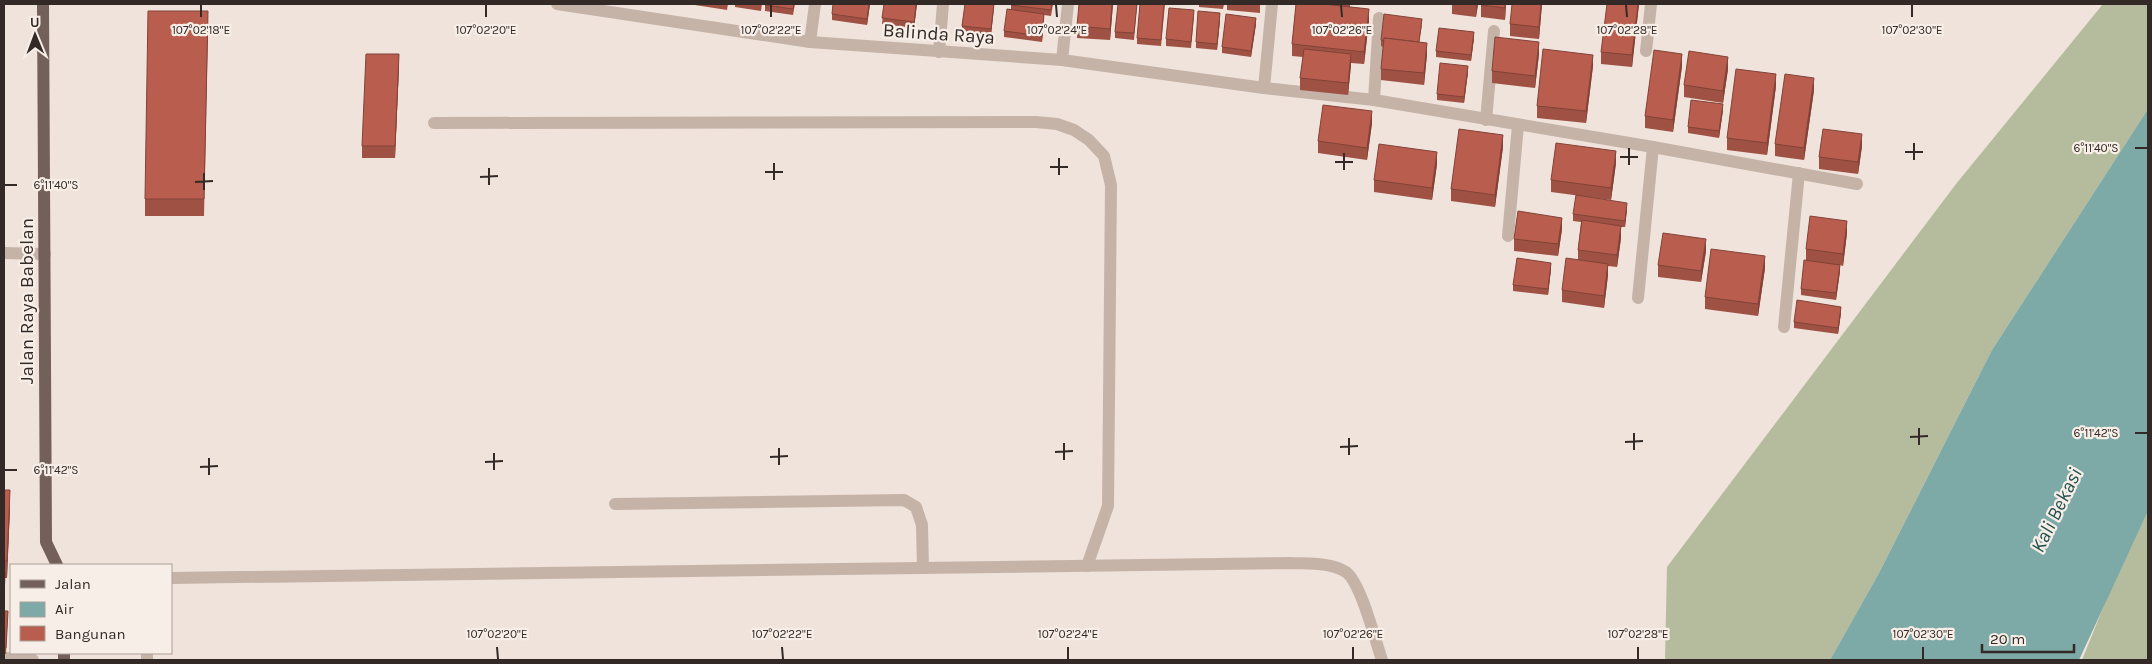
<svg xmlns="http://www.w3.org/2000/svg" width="2152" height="664" font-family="Karla,sans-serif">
<rect width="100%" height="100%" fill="#efe3db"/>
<g fill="#b5bc9d">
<path d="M2103,4h45v105l-156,241 -113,223 -49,87h-165l2,-93 289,-383z"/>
<path d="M2148,511v149h-66l25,-62z"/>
</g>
<path fill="#7da9a6" d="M2148,109v402l-69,149h-249l49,-87 113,-223z"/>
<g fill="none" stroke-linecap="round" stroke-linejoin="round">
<g stroke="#c5b3a8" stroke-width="12">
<path d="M434,123l602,-1 21,2 17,6 15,10 15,16 7,29 -3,321 -21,60"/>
<path d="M615,504l289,-4 12,7 6,18 1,43"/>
<path d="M171,578l1118,-15c18,1 42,-1 57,9 15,11 29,68 36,88"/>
<path d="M147,653v7"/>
</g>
<g stroke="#c5b3a8" stroke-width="12">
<path d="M557,4l253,38 252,18 202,28 8,-84"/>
<path d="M810,42l5,-38"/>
<path d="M1646,51l5,-47"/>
<path d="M939,52l4,-48"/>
<path d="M1062,60l6,-56"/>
<path d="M1264,88l110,12 279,47 204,37"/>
<path d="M1374,100l5,-82"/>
<path d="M1486,120l8,-89"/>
<path d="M1508,236l10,-111"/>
<path d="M4,253l41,1"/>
<path d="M1638,298l15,-151"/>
<path d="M1784,327l15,-154"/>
<path d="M4,658l29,2"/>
</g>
<g stroke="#74605a" stroke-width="12">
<path d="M43,4l3,538 11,23"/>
<path d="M64,660v-7"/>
</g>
</g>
<g fill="#9f5143">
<path d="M695,4h33l-1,6 -32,-5z"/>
<path d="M735,4h27l-1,7 -26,-4z"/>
<path d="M765,4h30l-2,11 -28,-4z"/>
<path d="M870,4l-3,21 -35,-5v-6z"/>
<path d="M884,4h33l-3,24 -32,-4z"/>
<path d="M965,4h33v1l-4,-1 -3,31 -29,-3v-6z"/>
<path d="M1011,4h42l-2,12 -7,-1 -2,27 -38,-5v-6l7,-21z"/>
<path d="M1113,4l-3,36 -33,-2v-12z"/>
<path d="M1137,4l-3,36 -19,-2v-6z"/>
<path d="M1165,4l-4,42 -24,-2v-6z"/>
<path d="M1199,4h25l-1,5 -24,-2z"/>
<path d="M1227,4h33v9l-33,-3z"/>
<path d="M1296,4h54v3l19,14 -5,43 -13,-1 -3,32 -48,-5v-12l3,-21 -11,-1v-12z"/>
<path d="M1452,4h26l-2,13 -24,-3z"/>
<path d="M1481,4h25l-1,16 -24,-3z"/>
<path d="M1542,4l-3,35 -29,-3v-12z"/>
<path d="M1639,4l-7,63 -31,-3v-12z"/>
<path d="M1194,16l-3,32 -25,-2v-7z"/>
<path d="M1220,20l-3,30 -21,-2v-6z"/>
<path d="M1256,24l-5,33 -29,-4v-6z"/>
<path d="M1422,25l-3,17 8,12 -3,31 -43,-5v-11l2,-22 -2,-1v-6z"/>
<path d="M208,27l-4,189h-59v-17z"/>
<path d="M1474,38l-3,23 -35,-4v-6z"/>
<path d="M1539,54l-4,34 -43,-5v-12z"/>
<path d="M399,66l-4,92h-33v-12z"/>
<path d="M1593,66l-7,57 -49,-5v-12z"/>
<path d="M1682,66l-9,66 -28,-4v-12z"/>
<path d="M1728,69l-5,34 -39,-6v-12z"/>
<path d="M1468,72l-4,31 -27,-3v-6z"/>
<path d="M1776,86l-9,69 -40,-5v-12z"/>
<path d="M1814,90l-10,70 -29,-4v-12z"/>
<path d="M1723,110l-4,28 -31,-5v-6z"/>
<path d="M1372,123l-5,37 -49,-7v-12z"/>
<path d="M1862,146l-4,28 -39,-5v-12z"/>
<path d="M1503,147l-8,60 -44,-6v-12z"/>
<path d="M1616,163l-5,37 -60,-8v-12z"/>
<path d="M1437,164l-5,36 -58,-8v-12z"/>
<path d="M1627,209l-2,18h-4v11l-4,29 -9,-1v9l-4,33 -42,-6v-12l16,-30v-10l3,-28 -8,-1v-7z"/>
<path d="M1562,229l-4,27 -44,-5v-12z"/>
<path d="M1847,233l-4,33 -3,-1v6l-4,29 -35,-5v-6l5,-29v-11z"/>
<path d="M1706,251l-5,31 -43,-5v-12z"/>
<path d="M1765,268l-7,48 -53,-7v-12z"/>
<path d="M1551,269l-3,26 -35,-4v-6z"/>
<path d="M1841,313l-3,21 -44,-6v-6z"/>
<path d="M4,490l6,17 -3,71h-2l-1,33h4l-2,43h-2z"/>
</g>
<g fill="#824237">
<path d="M869,4h1l-3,21v-6z"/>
<path d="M916,4h1l-3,24v-6z"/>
<path d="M994,4v4l-3,27v-6z"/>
<path d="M1112,4h1l-3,36v-11z"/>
<path d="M1476,4h2l-2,13z"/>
<path d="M1505,4h1l-1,16z"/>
<path d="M1541,4h1l-3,35v-12z"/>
<path d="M1638,4h1l-7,63v-12z"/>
<path d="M1369,9v12l-5,43v-12z"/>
<path d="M1220,13v7l-3,30v-6z"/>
<path d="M1044,14v7l-2,21v-6z"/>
<path d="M1256,18v6l-5,33v-6z"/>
<path d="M1474,32v6l-3,23v-6z"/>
<path d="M1539,42v12l-4,34v-12z"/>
<path d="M1427,43v11l-3,31v-12z"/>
<path d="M399,54v12l-4,92v-12z"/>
<path d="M1351,54v12l-3,29v-12z"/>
<path d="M1682,54v12l-9,66v-12z"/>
<path d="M1593,55v11l-7,57v-12z"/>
<path d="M1728,57v12l-5,34v-12z"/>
<path d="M1468,66v6l-4,31v-6z"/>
<path d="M1776,74v12l-9,69v-12z"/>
<path d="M1814,78v12l-10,70v-12z"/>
<path d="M1723,104v6l-4,28v-7z"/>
<path d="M1372,111v12l-5,37v-12z"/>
<path d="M1862,134v12l-4,28v-12z"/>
<path d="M1503,135v12l-8,60v-12z"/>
<path d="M1616,151v12l-5,37v-12z"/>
<path d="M1437,152v12l-5,36v-12z"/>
<path d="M1627,203v6l-2,18v-6z"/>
<path d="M1562,218v11l-4,27v-12z"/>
<path d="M1847,221v12l-4,33v-12z"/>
<path d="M1621,226v12l-4,29v-12z"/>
<path d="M1706,239v12l-5,31v-11z"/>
<path d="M1765,256v12l-7,48v-12z"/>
<path d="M1551,263v6l-3,26v-6z"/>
<path d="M1608,264v11l-4,33v-12z"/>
<path d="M1840,265v6l-4,29v-7z"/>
<path d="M1841,307v6l-3,21v-6z"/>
<path d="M10,490v17l-3,71v-17z"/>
</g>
<g fill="#b95e4e" stroke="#824237">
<path d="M765,4h29l-1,5 -28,-4z"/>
<path d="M833,4h36l-2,15 -35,-5z"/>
<path d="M884,4h32l-2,18 -32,-4z"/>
<path d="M965,4h29l-3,25 -29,-3z"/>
<path d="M1011,4h41l-1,6 -40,-5z"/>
<path d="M1079,4h33l-2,25 -33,-3z"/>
<path d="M1118,4h19l-3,29 -19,-1z"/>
<path d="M1140,4h24l-3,36 -24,-2z"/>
<path d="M1296,4h27l46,5 -5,43 -72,-8z"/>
<path d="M1481,4h24v4l-24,-3z"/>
<path d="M1512,4h29l-2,23 -29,-3z"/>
<path d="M1607,4h31l-6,51 -31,-3z"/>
<path d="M1169,8l25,2 -3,32 -25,-3z"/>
<path d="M1007,9l37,5 -2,22 -38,-5z"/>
<path d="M148,11h60l-4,188h-59z"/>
<path d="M1198,11l22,2 -3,31 -21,-2z"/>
<path d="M1226,14l30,4 -5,33 -29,-4z"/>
<path d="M1384,14l38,5 -3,23 -35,-4v3l-3,-1z"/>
<path d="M1439,28l35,4 -3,23 -35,-4z"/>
<path d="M1495,37l44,5 -4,34 -43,-5z"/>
<path d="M1384,38l43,5 -3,30 -43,-4z"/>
<path d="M1304,49l47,5 -3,29 -48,-5z"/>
<path d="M1543,49l50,6 -7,56 -49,-5z"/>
<path d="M1654,50l28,4 -9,66 -28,-4z"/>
<path d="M1689,51l39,6 -5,34 -39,-6z"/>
<path d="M366,54h33l-4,92h-33z"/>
<path d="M1440,63l28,3 -4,31 -27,-3z"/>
<path d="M1736,69l40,5 -9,69 -40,-5z"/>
<path d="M1785,74l29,4 -10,70 -29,-4z"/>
<path d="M1691,100l32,4 -4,27 -31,-4z"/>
<path d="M1323,105l49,6 -5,37 -49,-7z"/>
<path d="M1459,129l44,6 -8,60 -44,-6z"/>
<path d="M1823,129l39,5 -4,28 -39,-5z"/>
<path d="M1556,143l60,8 -5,37 -60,-8z"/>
<path d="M1379,144l58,8 -5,36 -58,-8z"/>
<path d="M1576,195l51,8 -2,18 -52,-7z"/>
<path d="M1518,211l44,7 -4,26 -44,-5z"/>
<path d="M1810,216l37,5 -4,33 -37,-5z"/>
<path d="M1582,220l39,6 -4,29 -39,-5z"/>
<path d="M1663,233l43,6 -5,32 -43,-6z"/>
<path d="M1711,249l54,7 -7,48 -53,-7z"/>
<path d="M1517,258l34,5 -3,26 -35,-4z"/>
<path d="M1566,258l42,6 -4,32 -42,-6z"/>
<path d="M1804,260l36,5 -4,28 -35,-4z"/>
<path d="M1797,300l44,7 -3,21 -44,-6z"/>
<path d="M4,490h6l-3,71h-3z"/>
<path d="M4,572h1l-1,28z"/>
<path d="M4,611h4l-2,37h-2z"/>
</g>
<path fill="none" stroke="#332a28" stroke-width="2" d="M201,5v12M486,5v12M771,5v12M1056,5l1,12M1341,5l1,12M1626,5l1,12M1912,5v12M1914,143v17M1629,148v17M2135,148h12M1905,152h18M1344,153v17M1620,157h18M1059,158v17M1335,162h18M774,163v17M1050,167h18M489,168v17M765,172h18M204,173v17M480,177l18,-1M195,182l18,-1M5,185h12M1919,428v17M1634,433v17M2135,433h12M1910,437l18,-1M1349,438v17M1625,442l18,-1M1064,443v17M1340,447l18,-1M779,448v17M1055,452l18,-1M494,453v17M770,457l18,-1M209,458v17M485,462l18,-1M200,467l18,-1M5,470h12M497,647l1,12M782,647l1,12M1068,647v12M1353,647v12M1638,647v12M1923,647v12"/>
<g text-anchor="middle" stroke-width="4.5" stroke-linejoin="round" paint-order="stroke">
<g font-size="19" fill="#332a28" stroke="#f7eee7">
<text transform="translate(939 33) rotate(4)" y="7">Balinda Raya</text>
<text transform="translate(26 301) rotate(-90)" y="7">Jalan Raya Babelan</text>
</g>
<g font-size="20" font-style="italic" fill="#22504f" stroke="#f7eee7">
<text transform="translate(2056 510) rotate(-64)" y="7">Kali Bekasi</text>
</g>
</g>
<g font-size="12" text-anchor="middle" fill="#332a28" stroke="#f7eee7" stroke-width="4.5" stroke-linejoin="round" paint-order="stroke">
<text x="201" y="34">107°02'18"E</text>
<text x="486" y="34">107°02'20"E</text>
<text x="771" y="34">107°02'22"E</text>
<text x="1057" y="34">107°02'24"E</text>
<text x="1342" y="34">107°02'26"E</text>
<text x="1627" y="34">107°02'28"E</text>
<text x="1912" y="34">107°02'30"E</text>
<text x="2096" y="152">6°11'40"S</text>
<text x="56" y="189">6°11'40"S</text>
<text x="2096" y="437">6°11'42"S</text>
<text x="56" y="474">6°11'42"S</text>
<text x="497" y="638">107°02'20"E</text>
<text x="782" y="638">107°02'22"E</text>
<text x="1068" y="638">107°02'24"E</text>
<text x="1353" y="638">107°02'26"E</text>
<text x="1638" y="638">107°02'28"E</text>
<text x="1923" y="638">107°02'30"E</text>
</g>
<rect width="2152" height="664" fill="none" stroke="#332a28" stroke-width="10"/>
<rect x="10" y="564" width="162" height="90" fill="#f7eee7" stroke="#a9a09b"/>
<rect x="20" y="580" width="25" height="8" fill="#74605a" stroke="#a9a09b"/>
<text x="55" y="589" font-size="15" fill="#332a28">Jalan</text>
<rect x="20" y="602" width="25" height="15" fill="#7da9a6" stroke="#a9a09b"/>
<text x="55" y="614" font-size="15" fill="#332a28">Air</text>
<rect x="20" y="626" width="25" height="15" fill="#b95e4e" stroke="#a9a09b"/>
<text x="55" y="639" font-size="15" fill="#332a28">Bangunan</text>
<g transform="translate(35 35) rotate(359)" stroke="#f7eee7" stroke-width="4" paint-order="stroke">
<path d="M0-4L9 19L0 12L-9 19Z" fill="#332a28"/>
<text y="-8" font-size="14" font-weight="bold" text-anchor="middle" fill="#332a28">U</text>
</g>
<path d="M1982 644v8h92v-8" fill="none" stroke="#332a28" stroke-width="2.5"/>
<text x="1990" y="644" font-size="15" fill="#332a28" stroke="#f7eee7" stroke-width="4" paint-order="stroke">20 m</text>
</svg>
